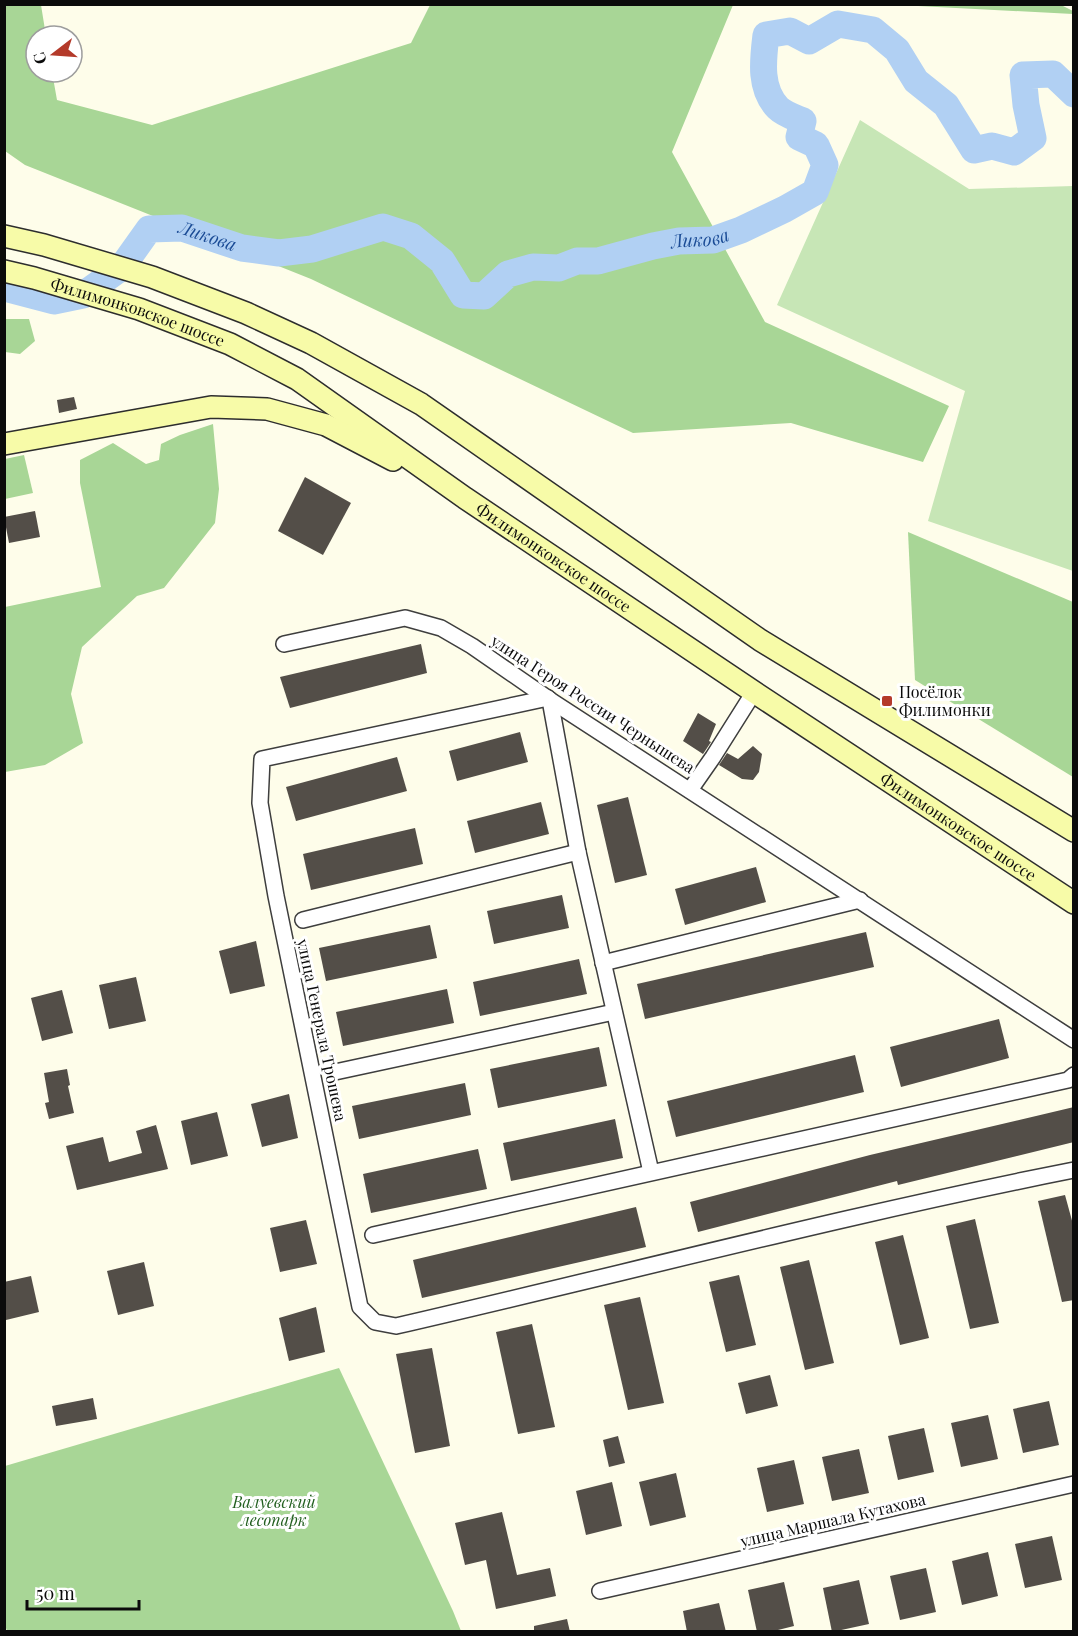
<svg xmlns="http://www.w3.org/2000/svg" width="1078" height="1636" font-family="'Playfair Display',serif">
<rect width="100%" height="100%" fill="#fefdea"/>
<path fill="#c7e6b6" d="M860,120l109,69 104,-3v385l-145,-50 37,-130 -188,-86z"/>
<g fill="#a8d696">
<path d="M4,5h37l5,31h-10v36h16l5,28 95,25 259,-82 19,-38h303l-61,147 93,170 184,84 -26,56 -132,-39 -158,10 -322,-154 -286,-114 -20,-14z"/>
<path d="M899,5h162l12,6v3z"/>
<path d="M5,319h24l6,22 -15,13 -15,-2z"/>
<path d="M213,424l6,65 -4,34 -51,65 -27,8 -55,51 -11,47 12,49 -38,22 -40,7v-165l96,-20 -21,-104v-23l33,-17 33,21 13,-4 2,-16 19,-9z"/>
<path d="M24,455l9,38 -28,6v-40z"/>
<path d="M908,532l165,70v175l-158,-97z"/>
<path d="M339,1368l114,243 8,20h-454l-3,-9 1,-156z"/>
</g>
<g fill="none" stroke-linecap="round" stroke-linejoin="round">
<path stroke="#b1d0f3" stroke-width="27" id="s1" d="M4,285l8,5 42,11 29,-6 39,-28 27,-38 33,-1 60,20 37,5 33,-4 71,-22 28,9 31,25 21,34 21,1 24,-22 25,-7 26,1 18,-7h21l55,-15 26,-5 34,-1 28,-10 44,-21 30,-17 10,-27 -9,-20 -17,-8 4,-16c-7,-3 -19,-7 -25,-13 -19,-20 -15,-48 -12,-73l24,-4 19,10 29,-17 35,6 24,20 19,31 30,24 28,45 18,-4 22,6 19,-14 -7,-33 -3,-30 30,-1 21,20"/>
</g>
<g fill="#534e48">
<path d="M74,397l3,12 -18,4 -2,-13z"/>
<path d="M305,477l46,26 -28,52 -45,-24z"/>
<path d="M35,511l5,26 -31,6 -5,-26z"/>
<path d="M421,644l6,29 -137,35 -10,-31z"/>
<path d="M698,713l18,11 -7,17 2,1 -8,12 -20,-13z"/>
<path d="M520,732l8,30 -71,19 -8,-30z"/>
<path d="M753,746l9,8 -3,18 -6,8 -11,-1 -23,-14 8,-12 11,6z"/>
<path d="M397,757l10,34 -111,30 -10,-34z"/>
<path d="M628,797l19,78 -32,8 -18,-78z"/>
<path d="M541,802l8,32 -74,19 -8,-32z"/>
<path d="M415,828l8,36 -112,26 -8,-36z"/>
<path d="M756,867l10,35 -81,23 -10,-36z"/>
<path d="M562,895l7,33 -75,16 -7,-33z"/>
<path d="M430,925l7,33 -111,23 -7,-33z"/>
<path d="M866,932l8,35 -229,52 -8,-35z"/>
<path d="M256,941l9,45 -35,8 -11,-43z"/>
<path d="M579,959l8,35 -107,22 -7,-34z"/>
<path d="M136,977l10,44 -37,8 -10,-44z"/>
<path d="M447,989l7,34 -111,23 -7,-34z"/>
<path d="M62,990l11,43 -31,8 -11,-43z"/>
<path d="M999,1019l10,39 -108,29 -11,-40z"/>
<path d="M599,1047l8,39 -109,22 -8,-39z"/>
<path d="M855,1055l9,37 -188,45 -9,-36z"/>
<path d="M67,1069l3,16 -2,1 6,27 -25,6 -4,-16 4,-1 -5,-29z"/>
<path d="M465,1083l6,32 -112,24 -7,-33z"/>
<path d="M289,1094l9,44 -36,9 -11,-43z"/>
<path d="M1074,1107v35l-176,43 -1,-4 -199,51 -8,-30 180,-47z"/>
<path d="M217,1112l11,44 -37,9 -10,-44z"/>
<path d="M615,1119l8,39 -112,23 -8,-38z"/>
<path d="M156,1125l12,44 -91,21 -11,-44 37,-9 6,25 33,-9 -6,-22z"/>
<path d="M478,1149l9,40 -116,24 -8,-39z"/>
<path d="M1065,1195l9,33v72l-12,2 -24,-101z"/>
<path d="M636,1207l10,40 -224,51 -9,-38z"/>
<path d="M975,1219l24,104 -29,6 -24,-103z"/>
<path d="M306,1220l11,44 -37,8 -10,-44z"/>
<path d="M903,1235l26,103 -29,7 -25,-103z"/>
<path d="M809,1260l25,103 -29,7 -25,-103z"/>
<path d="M144,1262l10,44 -36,9 -11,-44z"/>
<path d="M739,1275l17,70 -30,7 -17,-70z"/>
<path d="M31,1276l8,36 -33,8 -2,-7v-31z"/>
<path d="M640,1297l24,106 -36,7 -24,-105z"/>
<path d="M316,1307l9,45 -36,9 -10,-43z"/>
<path d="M532,1324l23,103 -37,7 -22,-102z"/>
<path d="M432,1348l18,98 -35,7 -19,-99z"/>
<path d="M770,1375l8,31 -32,8 -8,-31z"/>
<path d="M93,1398l4,21 -41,7 -4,-20z"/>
<path d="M1049,1401l10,44 -36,8 -10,-44z"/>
<path d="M988,1415l10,44 -37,8 -10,-44z"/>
<path d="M924,1428l10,44 -36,8 -10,-44z"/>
<path d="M618,1436l7,27 -16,4 -6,-27z"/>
<path d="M859,1449l10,44 -37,8 -10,-44z"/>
<path d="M794,1460l10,44 -37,8 -10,-44z"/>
<path d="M676,1473l10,44 -36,9 -11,-44z"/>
<path d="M612,1482l10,44 -36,9 -10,-44z"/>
<path d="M502,1512l15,63 33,-7 6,28 -60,13 -10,-49 -21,5 -10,-42z"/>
<path d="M1052,1536l10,44 -37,8 -10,-44z"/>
<path d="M988,1552l10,44 -36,9 -10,-44z"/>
<path d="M926,1568l10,44 -36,8 -10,-44z"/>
<path d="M859,1580l10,44 -37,8 -9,-44z"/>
<path d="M784,1582l10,44 -24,6h-13l-9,-42z"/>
<path d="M719,1603l7,29h-39l-4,-21z"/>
<path d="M567,1619l3,13h-36v-6z"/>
</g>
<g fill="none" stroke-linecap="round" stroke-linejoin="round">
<g stroke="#3e3e3e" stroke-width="18">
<g id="street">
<path d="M284,644l121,-26 36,10 31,18 78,54 524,340"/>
<path d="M548,698l-286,61 -2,44 16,93 84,411 15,15 21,4c226,-52 450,-111 678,-156"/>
<path d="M550,700l28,152 73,320"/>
<path d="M690,790l23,-33 41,-65"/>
<path d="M303,920l275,-68"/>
<path d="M603,963l257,-63"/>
<path d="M335,1072l279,-60"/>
<path d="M373,1235l695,-155 6,-5"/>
<path d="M600,1591l474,-107"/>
</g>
</g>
<g stroke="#2d2d2d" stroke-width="24">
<g id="secondary">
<path d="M4,236l40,9 108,32 94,36 65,30 110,61 339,236 314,191"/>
<path id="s2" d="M4,271l30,7 105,31 91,35 67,35 168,119 289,194 320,211"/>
<path d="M4,444l207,-37 56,2 59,16 67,35"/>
</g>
</g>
<use href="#street" stroke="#fff" stroke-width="15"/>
<use href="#secondary" stroke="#f7fba8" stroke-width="21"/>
</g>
<rect fill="#b43a2a" stroke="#fff" stroke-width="2" x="881" y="695" width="12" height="12" rx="3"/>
<g text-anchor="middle" stroke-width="6" stroke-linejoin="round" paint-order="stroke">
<g font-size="16" fill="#0b0b0b" stroke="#fff">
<text dy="6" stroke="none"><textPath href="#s2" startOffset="140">Филимонковское шоссе</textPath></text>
<text dy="6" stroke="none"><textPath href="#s2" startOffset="626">Филимонковское шоссе</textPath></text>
<text transform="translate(593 704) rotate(33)" y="6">улица Героя России Чернышева</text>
<text dy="6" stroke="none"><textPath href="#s2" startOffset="1112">Филимонковское шоссе</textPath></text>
<text transform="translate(322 1030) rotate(78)" y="6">улица Генерала Трошева</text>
<text transform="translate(833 1520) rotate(-13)" y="6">улица Маршала Кутахова</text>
</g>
<g font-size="16" fill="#0b0b0b" stroke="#fff" text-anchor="start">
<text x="899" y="698">Посёлок<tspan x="899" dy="18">Филимонки</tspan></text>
</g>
<g font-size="16" font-style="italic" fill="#225f1f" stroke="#fff">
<text x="274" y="1508">Валуевский<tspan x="274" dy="18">лесопарк</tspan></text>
</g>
<g font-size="18" font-style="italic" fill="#1b4c96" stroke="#fff">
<text dy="6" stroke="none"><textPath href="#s1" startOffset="778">Ликова</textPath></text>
<text dy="6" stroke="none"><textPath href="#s1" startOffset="237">Ликова</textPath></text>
</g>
</g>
<rect width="1078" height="1636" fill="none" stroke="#0b0b0b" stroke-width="12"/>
<g transform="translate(54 54) rotate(253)"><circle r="28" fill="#ffffff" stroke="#9d9d9d" stroke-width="1.5"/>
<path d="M0-4.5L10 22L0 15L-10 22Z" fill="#b43a2a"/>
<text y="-9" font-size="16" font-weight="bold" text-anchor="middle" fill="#0b0b0b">С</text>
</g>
<path d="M27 1600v9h112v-9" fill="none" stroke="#0b0b0b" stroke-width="3"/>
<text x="36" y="1600" font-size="18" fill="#0b0b0b" stroke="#ffffff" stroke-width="4.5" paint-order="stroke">50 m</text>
</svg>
